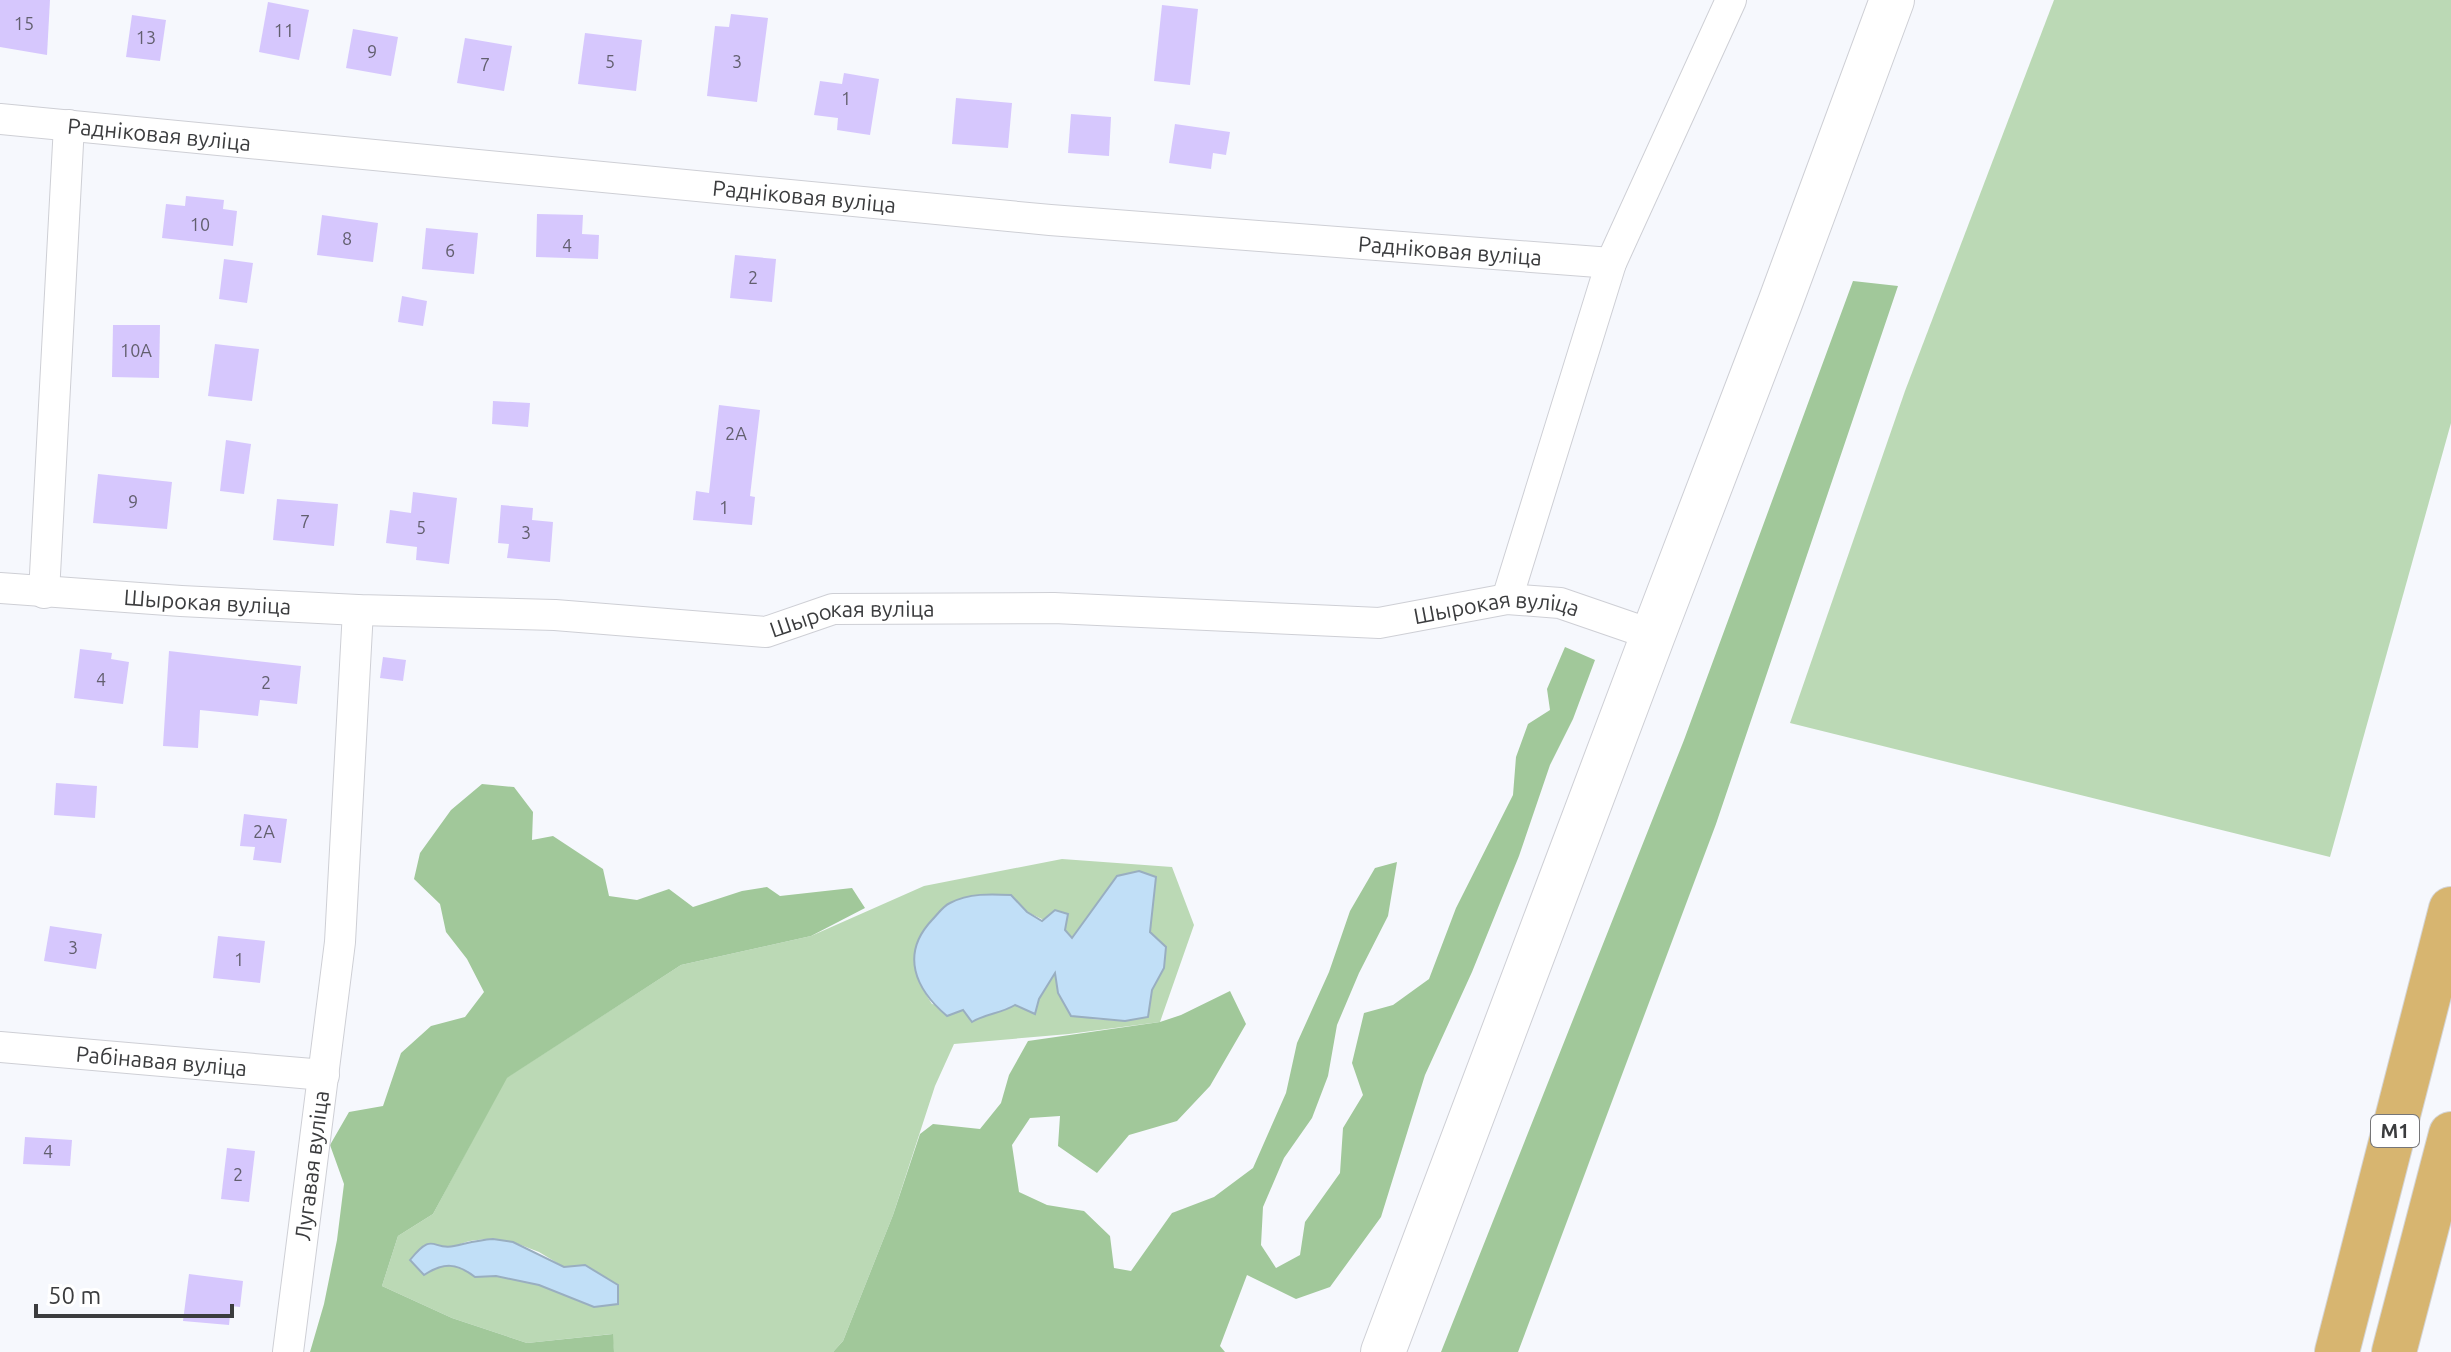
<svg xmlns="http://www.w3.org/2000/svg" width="2451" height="1352" font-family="Ubuntu,sans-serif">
<rect width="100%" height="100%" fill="#f6f8fd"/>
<g fill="#bbd9b5" fill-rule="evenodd">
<path d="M2054,0h397v423l-121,434 -540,-134 115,-332z"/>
<path d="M1062,859l110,8 22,58 -34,97 -91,12 -115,10 -19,42 -42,129 -50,126 -10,11h-219l-2,-18 -85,9 -75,-25 -70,-32 16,-50 35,-22 73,-136 175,-113 130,-29 113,-50zM1117,876l33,56 14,36 -12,22 -4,27 -23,4 -33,-2 -36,-47 -17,27 -4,15 -20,-9c-15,9 -28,8 -43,17l-9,-12 -31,-6c-21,-33 -24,-44 -5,-78l84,-31 16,17 38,18 7,8zM493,1239l20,3 26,10 25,15 21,-2 9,6 24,33 -24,3 -55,-22 -43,-9 -21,1c-15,-11 -22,-13 -41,-9 19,-24 27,-28 59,-29z"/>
</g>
<g fill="#a1c89a">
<path d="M1853,281l45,5 -182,538 -198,528h-77l243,-612z"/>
<path d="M1565,647l30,13 -22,59 -23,46 -31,91 -47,116 -47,103 -44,142 -51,70 -34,12 -49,-24 -27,71 5,6h-392l10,-11 50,-126 27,-81 13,-10 47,5 21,-26 8,-28 19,-34 132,-19 21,-7 49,-24 16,33 -36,62 -33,35 -48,14 -32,38 -39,-27 2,-30 -30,2 -18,27 7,47 28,13 37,6 26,25 4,32 17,3 41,-58 42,-16 39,-29 33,-75 11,-50 32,-71 21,-61 25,-43 22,-6 -9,54 -29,57 -22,52 -9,51 -16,42 -28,40 -21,49 -2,38 15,23 24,-13 5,-33 35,-49 3,-45 20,-33 -11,-32 12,-50 29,-8 36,-26 27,-71 57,-113 3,-38 12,-33 22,-14 -3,-21z"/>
<path d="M482,784l32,3 19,25 -1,28 21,-4 50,33 6,27 28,4 32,-11 24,18 49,-16 25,-4 13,9 72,-8 13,20 -54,28 -130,29 -174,113 -74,136 -35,22 -16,50 70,32 75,25 86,-9 1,18h-304l14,-48 13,-64 7,-56 -14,-39 19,-33 34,-6 18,-53 30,-27 34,-9 19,-25 -17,-33 -21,-27 -6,-28 -26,-25 6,-26 31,-43z"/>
</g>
<g fill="#c1dff7" stroke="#99aec0" stroke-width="2">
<path d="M1139,871l17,6 -6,55 16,15 -2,21 -12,22 -4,27 -23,4 -54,-5 -13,-23 -3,-20 -16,26 -4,15 -20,-9c-15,9 -28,8 -43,17l-9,-12 -16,6c-32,-27 -47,-62 -15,-96 5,-5 11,-14 18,-17 19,-10 41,-9 61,-8l16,17 15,9 13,-11 13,4 -3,16 7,8 45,-62z"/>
<path d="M493,1239l20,3 51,25 21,-2 33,20v19l-24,3 -55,-22 -43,-9 -21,1c-18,-14 -31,-15 -51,-2l-14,-15c24,-30 22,-9 44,-14 14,-3 24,-6 39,-7z"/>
</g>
<g fill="#d6c7fd">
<path d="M0,0h50l-3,55 -47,-8z"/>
<path d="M268,2l41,8 -10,50 -40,-8z"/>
<path d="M1162,5l36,4 -8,76 -36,-4z"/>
<path d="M731,14l37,4 -11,84 -50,-6 8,-70 14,1z"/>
<path d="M132,15l34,5 -6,41 -34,-4z"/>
<path d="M353,29l45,8 -7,39 -45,-8z"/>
<path d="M585,33l57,7 -6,51 -58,-7z"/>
<path d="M465,38l47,8 -8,45 -47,-8z"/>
<path d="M844,73l35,6 -9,56 -33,-5 1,-12 -24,-3 6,-34 22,3z"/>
<path d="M956,98l56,5 -4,45 -56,-4z"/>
<path d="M1071,114l40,3 -2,39 -41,-3z"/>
<path d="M1175,124l55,8 -4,23 -13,-2 -2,16 -42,-6z"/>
<path d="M186,196l38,4 -1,9 14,2 -4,35 -71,-8 4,-34 19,2z"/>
<path d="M537,214l46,1 -1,19 17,1 -1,24 -62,-2z"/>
<path d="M322,215l56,8 -5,39 -56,-7z"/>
<path d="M426,228l52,5 -4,41 -52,-5z"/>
<path d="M735,255l41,4 -4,43 -42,-4z"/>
<path d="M224,259l29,4 -6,40 -28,-4z"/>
<path d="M402,296l25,5 -4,25 -25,-4z"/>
<path d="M113,325h47l-1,53 -47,-1z"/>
<path d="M215,344l44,5 -7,52 -44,-5z"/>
<path d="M493,401l37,2 -2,24 -36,-3z"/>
<path d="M719,405l41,5 -10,86 5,1 -3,28 -59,-5 3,-29 13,2z"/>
<path d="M226,440l25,4 -7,50 -24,-3z"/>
<path d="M98,474l74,8 -5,47 -74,-6z"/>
<path d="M413,492l44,6 -8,66 -33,-4 1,-13 -31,-4 4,-33 21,3z"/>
<path d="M277,499l61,5 -4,42 -61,-6z"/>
<path d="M501,505l32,3 -1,12 21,2 -3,40 -43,-4 2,-14 -11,-1z"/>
<path d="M80,649l32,4 -1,6 18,3 -6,42 -49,-6z"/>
<path d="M169,651l132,15 -4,38 -37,-4 -2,16 -58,-6 -2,38 -35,-2z"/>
<path d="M383,657l23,3 -3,21 -23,-3z"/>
<path d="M56,783l41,3 -2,32 -41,-3z"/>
<path d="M244,814l43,5 -6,44 -28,-3 2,-13 -15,-1z"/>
<path d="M50,926l52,8 -6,35 -52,-8z"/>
<path d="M218,936l47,5 -5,42 -47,-5z"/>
<path d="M25,1137l47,3 -2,26 -47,-2z"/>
<path d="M227,1148l28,3 -6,51 -28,-3z"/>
<path d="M189,1274l54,7 -3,26 -9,-1 -2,19 -46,-4z"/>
</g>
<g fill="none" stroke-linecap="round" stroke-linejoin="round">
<g stroke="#cecfd5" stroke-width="32">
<g id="street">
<path id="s1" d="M0,119l1050,101 561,43"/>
<path id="s2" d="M0,588l181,13 177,9 197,5 211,17 67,-23 221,-1 325,15 128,-24 53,4 93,32"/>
<path d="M44,593l25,-468"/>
<path d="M1507,599l104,-336 120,-263"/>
<path id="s3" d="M0,1047l324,28"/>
<path id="s4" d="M288,1352l52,-410 18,-332"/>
</g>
</g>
<g stroke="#cecfd5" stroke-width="46">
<path id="secondary" d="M1383,1352l270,-717 127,-332 112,-303"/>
</g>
<g stroke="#d4d4d5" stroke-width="46">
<g id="highway">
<path d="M2337,1352l114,-443"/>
<path d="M2394,1352l57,-218"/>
</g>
</g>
<use href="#street" stroke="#fff" stroke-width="30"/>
<use href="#secondary" stroke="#fff" stroke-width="44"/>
<use href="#highway" stroke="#d7b570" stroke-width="44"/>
</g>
<g text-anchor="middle" stroke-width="6" stroke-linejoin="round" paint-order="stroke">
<g font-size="18" fill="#625f6e">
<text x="24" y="30">15</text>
<text x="284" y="37">11</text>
<text x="146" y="44">13</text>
<text x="372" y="58">9</text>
<text x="610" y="68">5</text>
<text x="737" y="68">3</text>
<text x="485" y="71">7</text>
<text x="846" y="105">1</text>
<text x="200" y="231">10</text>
<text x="347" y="245">8</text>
<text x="567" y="252">4</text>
<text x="450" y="257">6</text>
<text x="753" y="284">2</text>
<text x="136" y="357">10А</text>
<text x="736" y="440">2А</text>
<text x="133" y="508">9</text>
<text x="724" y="514">1</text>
<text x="305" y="528">7</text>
<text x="421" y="534">5</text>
<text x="526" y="539">3</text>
<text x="101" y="686">4</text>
<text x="266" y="689">2</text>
<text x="264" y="838">2А</text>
<text x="73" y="954">3</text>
<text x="239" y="966">1</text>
<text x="48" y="1158">4</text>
<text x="238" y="1181">2</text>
</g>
<rect fill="#fff" stroke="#767678" stroke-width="2" x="2371" y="1115" width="48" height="32" rx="6"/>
<g font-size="20" font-weight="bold" fill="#3b3c3e">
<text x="2395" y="1138">М1</text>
</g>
<g font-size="22" fill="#3b3c3e" stroke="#fff">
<text dy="8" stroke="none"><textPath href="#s1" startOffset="160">Радніковая вуліца</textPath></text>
<text dy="8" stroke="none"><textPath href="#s1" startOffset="808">Радніковая вуліца</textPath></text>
<text dy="8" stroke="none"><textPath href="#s1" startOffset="1456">Радніковая вуліца</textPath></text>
<text dy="8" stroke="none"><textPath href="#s2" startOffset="208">Шырокая вуліца</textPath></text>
<text dy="8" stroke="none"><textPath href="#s2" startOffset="1504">Шырокая вуліца</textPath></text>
<text dy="8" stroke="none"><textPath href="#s2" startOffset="856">Шырокая вуліца</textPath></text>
<text dy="8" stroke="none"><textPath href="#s3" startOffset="162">Рабінавая вуліца</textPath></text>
<text dy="8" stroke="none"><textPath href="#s4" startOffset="188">Лугавая вуліца</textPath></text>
</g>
</g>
<path d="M36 1304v12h196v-12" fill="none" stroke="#3b3c3e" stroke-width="4"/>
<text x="48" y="1304" font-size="24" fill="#3b3c3e" stroke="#ffffff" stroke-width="6" paint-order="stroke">50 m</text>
</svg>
